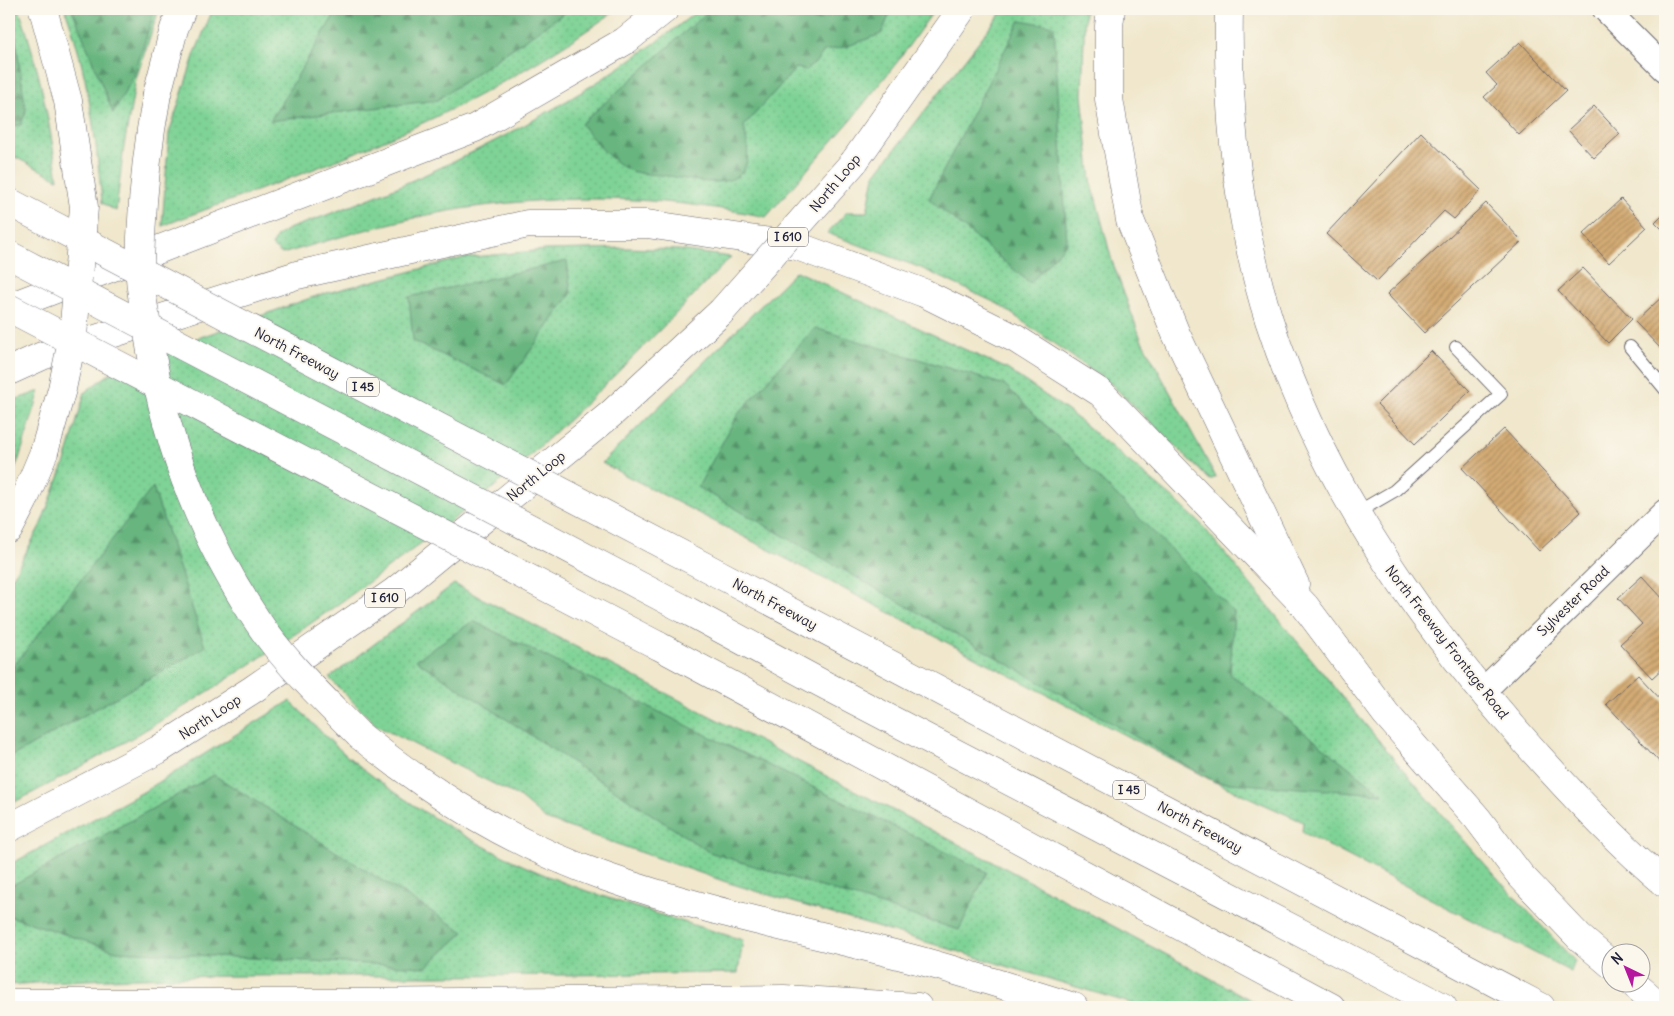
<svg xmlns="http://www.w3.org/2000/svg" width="1674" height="1016" font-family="Delius,sans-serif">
<defs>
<pattern id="grass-dots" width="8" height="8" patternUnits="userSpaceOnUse" patternTransform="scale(1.25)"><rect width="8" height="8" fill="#7fd396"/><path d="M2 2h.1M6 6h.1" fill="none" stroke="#6db582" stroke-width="1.8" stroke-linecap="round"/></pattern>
<pattern id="forest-firs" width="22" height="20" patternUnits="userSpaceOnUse" patternTransform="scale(1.25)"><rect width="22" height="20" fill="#67b57f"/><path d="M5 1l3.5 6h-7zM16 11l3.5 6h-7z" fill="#549369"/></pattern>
<pattern id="building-hatch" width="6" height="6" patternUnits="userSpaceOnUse" patternTransform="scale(1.25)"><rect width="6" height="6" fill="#d3ab74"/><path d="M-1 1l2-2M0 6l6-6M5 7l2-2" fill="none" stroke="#ab8b60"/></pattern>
</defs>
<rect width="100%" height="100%" fill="#fbf7ec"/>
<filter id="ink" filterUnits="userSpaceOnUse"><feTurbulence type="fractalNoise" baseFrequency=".02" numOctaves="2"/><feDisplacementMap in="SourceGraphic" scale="10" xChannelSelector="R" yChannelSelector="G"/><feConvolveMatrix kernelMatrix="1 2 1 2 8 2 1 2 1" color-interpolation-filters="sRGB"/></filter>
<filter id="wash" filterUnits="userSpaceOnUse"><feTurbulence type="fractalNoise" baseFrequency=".0096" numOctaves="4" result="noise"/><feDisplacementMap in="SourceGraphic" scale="20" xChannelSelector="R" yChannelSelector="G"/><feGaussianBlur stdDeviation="1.12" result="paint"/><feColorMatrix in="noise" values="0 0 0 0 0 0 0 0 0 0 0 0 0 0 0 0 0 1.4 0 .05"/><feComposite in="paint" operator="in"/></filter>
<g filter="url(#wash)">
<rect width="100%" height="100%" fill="#f0e7cc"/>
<g fill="url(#grass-dots)" stroke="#507a68">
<path d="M9,9h10c20,57 30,110 39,170l-49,-25z"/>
<path d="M65,9h94l-23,70 -12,67 -8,65 -14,-8c-6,-67 -14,-130 -37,-194z"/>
<path d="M213,9h405c-66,47 -138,89 -213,122 -79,36 -162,64 -243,95l7,-93 26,-80z"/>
<path d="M700,9h235l-37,52 -48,60 -84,96c-91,-19 -182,-23 -274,-12 -71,7 -142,29 -210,49l-10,-8 5,-10 11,-7c150,-52 288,-122 412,-220z"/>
<path d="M1004,9h81l-3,86 9,85 21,81 29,78 75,138 -6,3 -99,-96 -113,-80 -77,-36 -94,-35 20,-21h20l7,-36z"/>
<path d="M627,248l53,2 51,7c-79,81 -157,163 -244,236 -29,24 -61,46 -91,69 -122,91 -251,174 -387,243v-221l31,-58 25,-64 20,-70 23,-17 28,-15 183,-65 144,-37 82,-8z"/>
<path d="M796,271l211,98 61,42 105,87 28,26c122,148 240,299 374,437l-4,11 -269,-140 1,-10 -88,-40 -613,-319z"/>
<path d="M40,391l-21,68 -10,22v-79z"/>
<path d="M454,584l551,284 259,139h-121l-414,-124 -184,-64 -27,-23 -141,-70 -48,-48z"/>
<path d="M290,701c19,18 37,38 57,55 71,58 154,105 240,135 52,18 104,33 156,49l-5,33c-107,1 -214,3 -321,3 -137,0 -273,-2 -408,9v-120l134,-73z"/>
</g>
<g fill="url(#forest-firs)" stroke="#446c5d">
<path d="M72,9h83l-21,67 -21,37z"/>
<path d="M338,9h232l-133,91 -167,21z"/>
<path d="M711,9h181l-11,25 -36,13 -21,4 -8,11 -10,8 -10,-2 -52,58c2,12 5,23 3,35 -6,32 -56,19 -78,15 -12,-2 -31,-1 -42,-7 -19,-10 -33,-29 -46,-45z"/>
<path d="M1020,20l34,6 13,217 -37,40 -101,-84z"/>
<path d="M9,26l7,15 10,70 -5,14 -12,1z"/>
<path d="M567,261l4,33 -65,91 -93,-44 -4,-44z"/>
<path d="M815,328l190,57 229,227 -4,62 153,120 -168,-12 -517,-295 40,-73z"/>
<path d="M153,487l52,160 -196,111v-86z"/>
<path d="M473,621l514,251 -28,58 -250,-78 -293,-192z"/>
<path d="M214,775l250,157 -38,35 -310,-16 -107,-35v-29z"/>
</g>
<g id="blocks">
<g fill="url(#building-hatch)">
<path d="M1520,42l46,49 -47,44 -35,-38 13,-12 -11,-12z"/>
<path d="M1594,106l26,28 -26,24 -26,-28z"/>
<path d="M1421,132l60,58 -27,29 -10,-8 -67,70 -51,-47z"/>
<path d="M1621,199l26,28 -38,36 -26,-29z"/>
<path d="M1486,203l36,38 -98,92 -37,-39z"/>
<path d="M1665,212v14l-3,3 -7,-7z"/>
<path d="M1583,268l49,51 -24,24 -50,-52z"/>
<path d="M1665,294v57l-1,1 -29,-30z"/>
<path d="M1431,351l39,40 -55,53 -38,-40z"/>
<path d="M1504,429l77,83 -42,39 -77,-83z"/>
<path d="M1642,576l23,25v65l-13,12 -32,-34 22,-20 -24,-26z"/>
<path d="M1638,675l27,29v64l-59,-64z"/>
</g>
</g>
</g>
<g filter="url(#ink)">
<use href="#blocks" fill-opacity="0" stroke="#6a676e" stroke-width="1"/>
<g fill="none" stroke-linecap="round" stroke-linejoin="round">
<g stroke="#6a676e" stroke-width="14">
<g id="service">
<path d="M1630,347l35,42"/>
<path d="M1356,513l38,-22 107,-97 -45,-47"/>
</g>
</g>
<g stroke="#6a676e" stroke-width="27">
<g id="minor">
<path d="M1605,9l60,60"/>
<path d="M1482,692l183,-180"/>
</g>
</g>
<g stroke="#6a676e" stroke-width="29">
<path id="secondary" d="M1229,9c-2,105 8,210 40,311 49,154 141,289 247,411 46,53 95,106 149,152"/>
</g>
<g stroke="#6a676e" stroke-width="29">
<g id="motorway">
<path d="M1111,9l-2,17v73l21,121 46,114 119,250"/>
<path d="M157,94l17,-65 8,-20"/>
<path d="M854,162l108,-153"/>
<path d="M9,307l466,-179 150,-87 40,-32"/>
<path d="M9,371l33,-15 255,-81 231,-51h119l150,22 127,47 92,46 85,54 204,213 81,108 91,104 43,57 59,62 33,28"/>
<path d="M9,529l15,-29 20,-48"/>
<path d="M717,573l824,434"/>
<path d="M686,610l135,73 622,324"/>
<path d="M657,645l674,362"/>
<path d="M359,735c76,61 155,110 247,142 105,37 213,56 319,85 50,14 100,30 149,45"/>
<path d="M9,828l149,-78 94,-60 142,-98 217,-178 110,-102"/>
<path d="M1634,984l27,23"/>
<path d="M9,1003h334l441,-4 134,8"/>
</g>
</g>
<use href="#service" stroke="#fff" stroke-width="12"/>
<use href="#minor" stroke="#fff" stroke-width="25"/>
<use href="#secondary" stroke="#fff" stroke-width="28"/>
<use href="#motorway" stroke="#fff" stroke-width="28"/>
<g stroke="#6a676e" stroke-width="29" stroke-linecap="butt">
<g id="motorway-bridge">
<path d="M43,9l25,92 16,106 -11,129 -11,53 -18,63"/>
<path d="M157,94c-9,48 -14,94 -16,143 0,13 -2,28 -1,41 1,16 5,33 7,49 16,107 49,201 109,292 28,43 67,79 103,116"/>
<path d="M9,202l708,371"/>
<path d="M9,255l677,355"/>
<path d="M9,308l648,337"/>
<path d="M721,312l133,-150"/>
</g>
</g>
<use href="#motorway-bridge" stroke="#fff" stroke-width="28"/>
</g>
</g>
<g text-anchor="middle" stroke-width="4" stroke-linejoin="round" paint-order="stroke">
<g fill="#fbf7ec" stroke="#636270" stroke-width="1">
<rect x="768" y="227.5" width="40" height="19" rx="4"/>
<rect x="347" y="377.5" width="32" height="19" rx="4"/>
<rect x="365" y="588.5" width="40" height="19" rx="4"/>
<rect x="1113" y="780.5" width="32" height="19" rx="4"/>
</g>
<g font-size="12" font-weight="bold" fill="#22223b">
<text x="788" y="241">I 610</text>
<text x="363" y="391">I 45</text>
<text x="385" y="602">I 610</text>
<text x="1129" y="794">I 45</text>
</g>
<g font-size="14" fill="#22223b" stroke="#fbf7ec">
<text transform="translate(835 183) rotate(-50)" y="5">North Loop</text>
<text transform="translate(297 353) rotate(28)" y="5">North Freeway</text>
<text transform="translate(536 476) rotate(-39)" y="5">North Loop</text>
<text transform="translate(1573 601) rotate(-44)" y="5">Sylvester Road</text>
<text transform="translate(775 604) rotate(28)" y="5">North Freeway</text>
<text transform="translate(1447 642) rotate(52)" y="5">North Freeway Frontage Road</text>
<text transform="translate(210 717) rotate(-33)" y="5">North Loop</text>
<text transform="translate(1200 827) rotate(28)" y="5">North Freeway</text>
</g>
</g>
<rect width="1674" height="1016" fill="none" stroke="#fbf7ec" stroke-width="30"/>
<g transform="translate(1626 968) rotate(317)"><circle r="24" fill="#fbf7ec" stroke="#a4a2a5"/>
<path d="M0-4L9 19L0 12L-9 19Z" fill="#b5179e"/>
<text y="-8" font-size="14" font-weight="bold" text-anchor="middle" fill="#22223b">N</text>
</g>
</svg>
